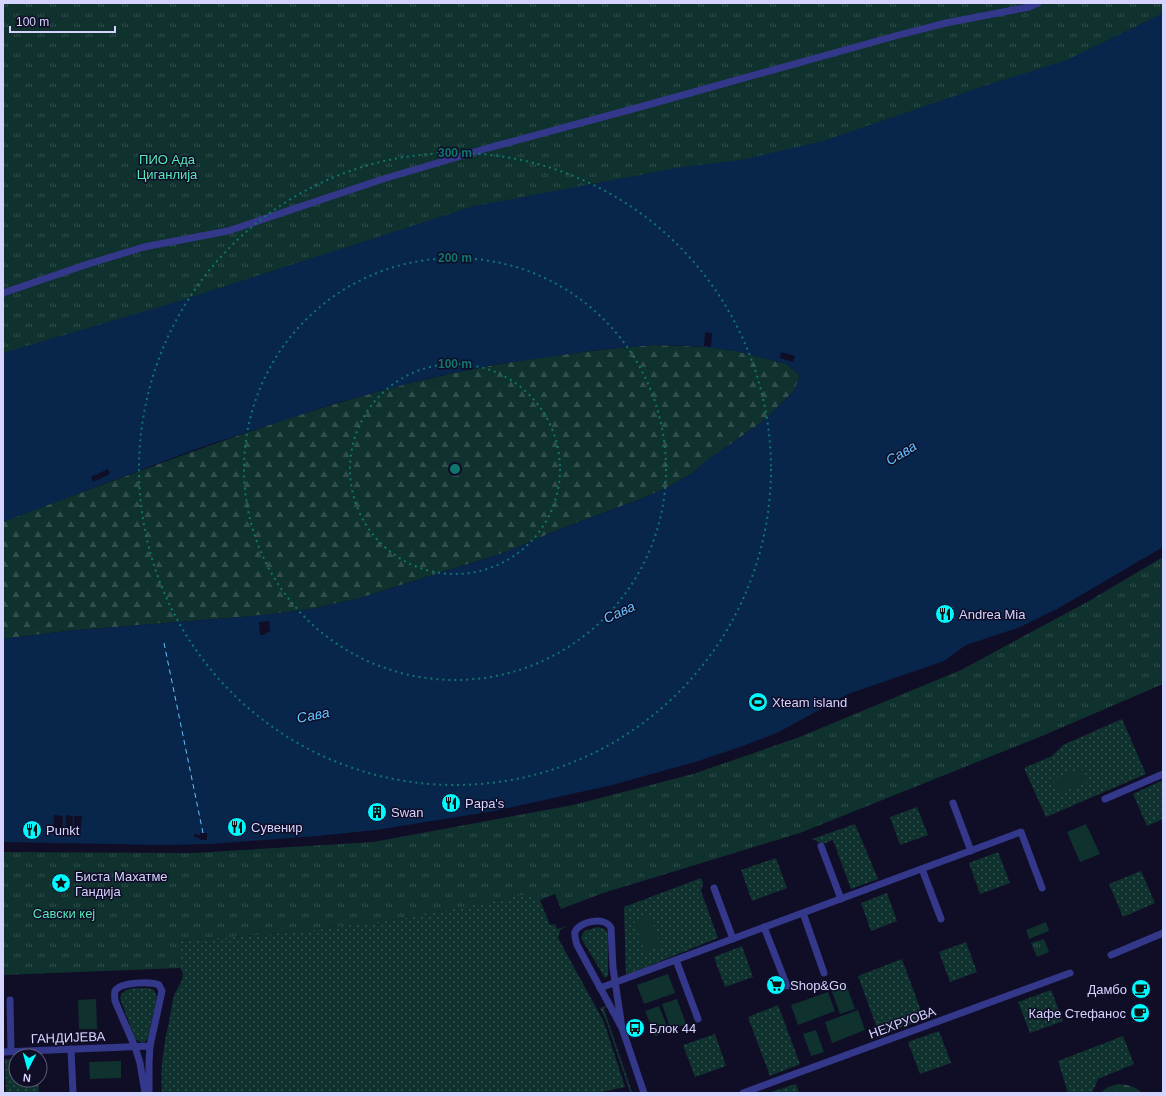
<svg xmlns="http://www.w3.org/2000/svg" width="1166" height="1096" font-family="Arial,sans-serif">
<defs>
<pattern id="grass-dots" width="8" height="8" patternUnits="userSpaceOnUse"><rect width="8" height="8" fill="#10322e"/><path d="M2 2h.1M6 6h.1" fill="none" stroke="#324f4d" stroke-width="1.8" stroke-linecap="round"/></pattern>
<pattern id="forest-firs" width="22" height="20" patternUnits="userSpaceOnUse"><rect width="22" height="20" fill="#10322e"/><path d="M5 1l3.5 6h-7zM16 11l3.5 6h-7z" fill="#324f4d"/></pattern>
<pattern id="park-tufts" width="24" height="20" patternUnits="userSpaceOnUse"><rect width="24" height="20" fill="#10322e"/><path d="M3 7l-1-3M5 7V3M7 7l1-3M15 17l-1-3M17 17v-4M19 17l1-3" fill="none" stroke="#324f4d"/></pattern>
</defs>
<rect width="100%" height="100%" fill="#100d27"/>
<g fill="url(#grass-dots)">
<path d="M1122,719l24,55 -100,43 -22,-49 28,-12 11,-11z"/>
<path d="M1163,780v39l-16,7 -14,-32z"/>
<path d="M917,807l11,28 -28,10 -10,-28z"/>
<path d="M855,824l23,55 -27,10 -18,-49 -10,4 -11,-5z"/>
<path d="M998,852l12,31 -30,11 -11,-31z"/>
<path d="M776,858l11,30 -35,13 -11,-31z"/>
<path d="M1141,871l14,32 -32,14 -14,-33z"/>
<path d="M701,878l2,5 -2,8 17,47 -92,37 -2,-68z"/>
<path d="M887,893l10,28 -26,10 -10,-28z"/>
<path d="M529,894l11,6 10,25 5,-1 2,5 10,-3 -7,4 -2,8 46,84 21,65 -29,6h-434c-2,-28 2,-49 8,-76 1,-7 2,-14 4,-21 3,-9 14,-19 6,-28l-2,-27 115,-9 106,-13z"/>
<path d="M598,927l7,2 3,5v42l-3,2 -24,-40 3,-7z"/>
<path d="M966,942l11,30 -27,10 -11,-30z"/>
<path d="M742,946l11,31 -28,10 -11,-30z"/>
<path d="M902,959l22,60 -44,17 -22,-60z"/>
<path d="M148,988l6,2 3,7 -9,41 -2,3 -4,2 -7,-4 -15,-41c3,-12 18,-10 28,-10z"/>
<path d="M1051,990l12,31 -33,12 -12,-31z"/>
<path d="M778,1005l22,59 -30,12 -22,-59z"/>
<path d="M606,1006v1l-2,2 28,83h-2l-23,-69 -7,-15z"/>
<path d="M939,1031l12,32 -31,11 -12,-32z"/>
<path d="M715,1034l11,32 -31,11 -12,-32z"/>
<path d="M1123,1036l11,28 -36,15 -6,14h-24l-10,-32z"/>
<path d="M5,1059h11v21h22l1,13h-33z"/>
<path d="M796,1084l3,9h-31z"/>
</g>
<g fill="url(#forest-firs)">
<path d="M652,345l59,2 25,4 51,13 13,12 -7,16 -31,30 -53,37 -18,15 -23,13 -27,12 -73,27 -65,27 -143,45 -49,11 -47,6 -198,16 -63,8v-117l7,-4c127,-44 251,-96 381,-130 85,-23 173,-36 261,-43z"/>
<path d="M1118,1084c10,1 17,2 24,9h-42l8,-6z"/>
</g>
<g fill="url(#park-tufts)">
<path d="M3,3h1160v67l-1160,316z"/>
<path d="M1163,557v127l-121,52 -242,97 -197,60 -42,16 -6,-15 -15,6 -11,-6 -130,25 -106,13 -114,9 1,27 -177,7v-123l190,1 180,-11 200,-37 120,-31 104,-36 164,-68 128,-69z"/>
<path d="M1044,939l5,13 -12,5 -6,-14z"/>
</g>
<g fill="#10322e">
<path d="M1081,768l6,14 -28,12 -6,-14z"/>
<path d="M1086,824l14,30 -20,8 -13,-30z"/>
<path d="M650,916l11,30 -16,6 -11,-30z"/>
<path d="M1046,922l3,9 -20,8 -3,-9z"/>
<path d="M668,974l7,19 -31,11 -7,-19z"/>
<path d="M846,984l9,25 -15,5 -9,-25z"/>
<path d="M828,992l7,19 -37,14 -7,-20z"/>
<path d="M96,999l1,30h-18l-1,-29z"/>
<path d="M677,999l9,25 -15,6 -9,-26z"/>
<path d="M659,1006l10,25 -14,5 -10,-25z"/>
<path d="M858,1010l7,20 -33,13 -7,-21z"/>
<path d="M816,1030l8,22 -13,4 -8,-22z"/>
<path d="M121,1061v17l-31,1 -1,-17z"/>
</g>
<path fill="#08264c" d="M1163,13v534l-106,62 -37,18 -54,18 -22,16 -96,33 -69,38 -39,15 -45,15 -83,23 -118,26 -118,19 -59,6 -107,8 -46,1 -161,-3v-203l63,-8 198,-16 47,-6 49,-11 143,-45 65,-27 73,-27 27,-12 23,-13 18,-15 53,-37 31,-30 7,-16 -13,-12 -51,-13 -39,-5 -45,-1 -56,5 -103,15 -64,13 -93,25 -137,45 -196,74v-169l173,-51 298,-96 208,-39 59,-7 82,-19 161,-55 83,-26z"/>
<g fill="#100d27">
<path d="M705,332l7,1 -1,14 -7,-1z"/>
<path d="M781,352l14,4 -2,6 -13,-4z"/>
<path d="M108,469l2,5 -17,8 -2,-5z"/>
<path d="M269,621l1,11 -5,1v2h-5l-1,-13z"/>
<path d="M54,815l9,1 -1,18h-9z"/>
<path d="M66,815l7,1 -1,18h-7z"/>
<path d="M74,816h8l-2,19 -7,-1z"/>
<path d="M200,833h7v7h-7l-1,-2 -5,-1v-3l6,1z"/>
</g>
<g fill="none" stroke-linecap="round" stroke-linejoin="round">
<path stroke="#62c3ff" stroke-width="1" stroke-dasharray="5 4" stroke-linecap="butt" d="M164,643l39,190"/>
<g stroke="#34388a" stroke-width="7">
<path d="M3,293l85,-29 56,-17 84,-16 155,-52 105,-31 152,-41 255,-71 51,-13 83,-16 9,-4"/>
<path d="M1105,799l58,-25"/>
<path d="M953,803l18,48"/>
<path d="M821,846l20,53"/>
<path d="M922,869l19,50"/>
<path d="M714,888l19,51"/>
<path d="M803,913l21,60"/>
<path d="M764,927l23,59"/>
<path d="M1111,955l52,-22"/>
<path d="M676,960l22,59"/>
<path d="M600,988l421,-156 21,56"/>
<path d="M10,1000l1,51"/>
<path d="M622,1028l-9,-60 -2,-40c-6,-12 -31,-7 -36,4 -1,4 1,9 2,13l45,83 22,65"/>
<path d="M71,1049l2,44"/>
<path d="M3,1052l147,-6"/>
<path d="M145,1093l-5,-30 -5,-16 -20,-46c0,-3 -1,-7 0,-10 5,-9 36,-10 44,-6l3,6 -12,55 -1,17v30"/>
<path d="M743,1093l327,-120"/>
</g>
</g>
<g fill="none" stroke="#0f766e" stroke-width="2" stroke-dasharray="2 4">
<circle cx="455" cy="469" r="105"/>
<circle cx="455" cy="469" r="211"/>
<circle cx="455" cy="469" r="316"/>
</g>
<defs>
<g id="restaurant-disc" transform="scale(1)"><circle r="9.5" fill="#00faff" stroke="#100d27"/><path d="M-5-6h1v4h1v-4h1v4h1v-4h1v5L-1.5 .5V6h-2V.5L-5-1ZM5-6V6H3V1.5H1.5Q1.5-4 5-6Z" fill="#111"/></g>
<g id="stadium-disc" transform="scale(1)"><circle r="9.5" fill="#00faff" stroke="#100d27"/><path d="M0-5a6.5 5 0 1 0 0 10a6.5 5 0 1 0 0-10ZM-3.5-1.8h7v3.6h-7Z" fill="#111"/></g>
<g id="building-disc" transform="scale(1)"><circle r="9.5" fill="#00faff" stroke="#100d27"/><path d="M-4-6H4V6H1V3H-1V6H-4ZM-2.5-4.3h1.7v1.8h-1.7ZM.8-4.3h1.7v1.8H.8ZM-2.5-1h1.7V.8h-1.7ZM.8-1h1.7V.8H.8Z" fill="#111"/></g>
<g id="sight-disc" transform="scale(1)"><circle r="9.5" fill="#00faff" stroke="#100d27"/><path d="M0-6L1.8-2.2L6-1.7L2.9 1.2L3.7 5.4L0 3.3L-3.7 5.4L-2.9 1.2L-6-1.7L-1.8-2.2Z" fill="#111"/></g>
<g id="supermarket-disc" transform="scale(1)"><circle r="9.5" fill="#00faff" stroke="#100d27"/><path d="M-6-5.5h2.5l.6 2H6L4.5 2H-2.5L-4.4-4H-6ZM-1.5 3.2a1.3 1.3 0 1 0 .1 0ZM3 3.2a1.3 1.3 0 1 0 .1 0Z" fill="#111"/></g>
<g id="cafe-disc" transform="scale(1)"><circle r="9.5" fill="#00faff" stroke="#100d27"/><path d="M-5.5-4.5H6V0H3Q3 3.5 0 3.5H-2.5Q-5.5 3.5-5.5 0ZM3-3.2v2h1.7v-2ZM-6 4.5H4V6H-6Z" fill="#111"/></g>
<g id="bus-disc" transform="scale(1)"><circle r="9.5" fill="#00faff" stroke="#100d27"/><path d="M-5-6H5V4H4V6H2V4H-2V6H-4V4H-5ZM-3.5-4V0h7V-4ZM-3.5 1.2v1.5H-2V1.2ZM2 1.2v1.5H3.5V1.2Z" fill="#111"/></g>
</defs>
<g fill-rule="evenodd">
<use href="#restaurant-disc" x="945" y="614"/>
<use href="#stadium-disc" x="758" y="702"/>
<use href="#restaurant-disc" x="451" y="803"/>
<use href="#building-disc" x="377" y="812"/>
<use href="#restaurant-disc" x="237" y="827"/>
<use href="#restaurant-disc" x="32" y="830"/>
<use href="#sight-disc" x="61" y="883"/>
<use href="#supermarket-disc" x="776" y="985"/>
<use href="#cafe-disc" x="1141" y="989"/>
<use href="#cafe-disc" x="1140" y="1013"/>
<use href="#bus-disc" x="635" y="1028"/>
</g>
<g text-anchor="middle" stroke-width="3" stroke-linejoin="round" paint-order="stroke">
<g font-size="13" fill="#55eab8" stroke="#100d27">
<text x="167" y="164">ПИО Ада<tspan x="167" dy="15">Циганлија</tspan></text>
<text x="64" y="918">Савски кеј</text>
</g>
<g font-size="13" fill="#d5d4ff" stroke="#100d27" text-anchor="start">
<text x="959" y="619">Andrea Mia</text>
<text x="772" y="707">Xteam island</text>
<text x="465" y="808">Papa's</text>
<text x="391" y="817">Swan</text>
<text x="251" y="832">Сувенир</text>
<text x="46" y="835">Punkt</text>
<text x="75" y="881">Биста Махатме<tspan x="75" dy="15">Гандија</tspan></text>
<text x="790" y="990">Shop&amp;Go</text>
<text x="1127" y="994" text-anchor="end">Дамбо</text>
<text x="1126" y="1018" text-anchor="end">Кафе Стефанос</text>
<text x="649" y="1033">Блок 44</text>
</g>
<g font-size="13" fill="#d5d4ff" stroke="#100d27">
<text transform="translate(902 1022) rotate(-20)" y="5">НЕХРУОВА</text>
<text transform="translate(68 1037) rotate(-2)" y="5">ГАНДИЈЕВА</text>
</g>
<g font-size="14" font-style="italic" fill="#62c3ff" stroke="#100d27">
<text transform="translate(901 453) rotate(-31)" y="5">Сава</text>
<text transform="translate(619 612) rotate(-25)" y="5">Сава</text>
<text transform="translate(313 715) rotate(-11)" y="5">Сава</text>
</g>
</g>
<circle cx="455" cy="469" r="6" fill="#0f766e" stroke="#100d27" stroke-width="2"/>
<g font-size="12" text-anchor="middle" font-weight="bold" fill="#0f766e" stroke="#100d27" stroke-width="3" stroke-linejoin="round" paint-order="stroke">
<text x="455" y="157">300 m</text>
<text x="455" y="262">200 m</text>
<text x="455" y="368">100 m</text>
</g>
<rect width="1166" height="1096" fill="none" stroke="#d5d4ff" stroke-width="8"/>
<g transform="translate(28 1068) rotate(186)"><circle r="19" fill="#100d27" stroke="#5f5d7d"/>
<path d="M0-3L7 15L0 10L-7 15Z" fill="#00faff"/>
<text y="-6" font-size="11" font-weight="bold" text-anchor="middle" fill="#d5d4ff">N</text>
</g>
<path d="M10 26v6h105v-6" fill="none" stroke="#d5d4ff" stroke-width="2"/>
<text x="16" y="26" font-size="12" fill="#d5d4ff" stroke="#100d27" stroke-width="3" paint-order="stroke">100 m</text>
</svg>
